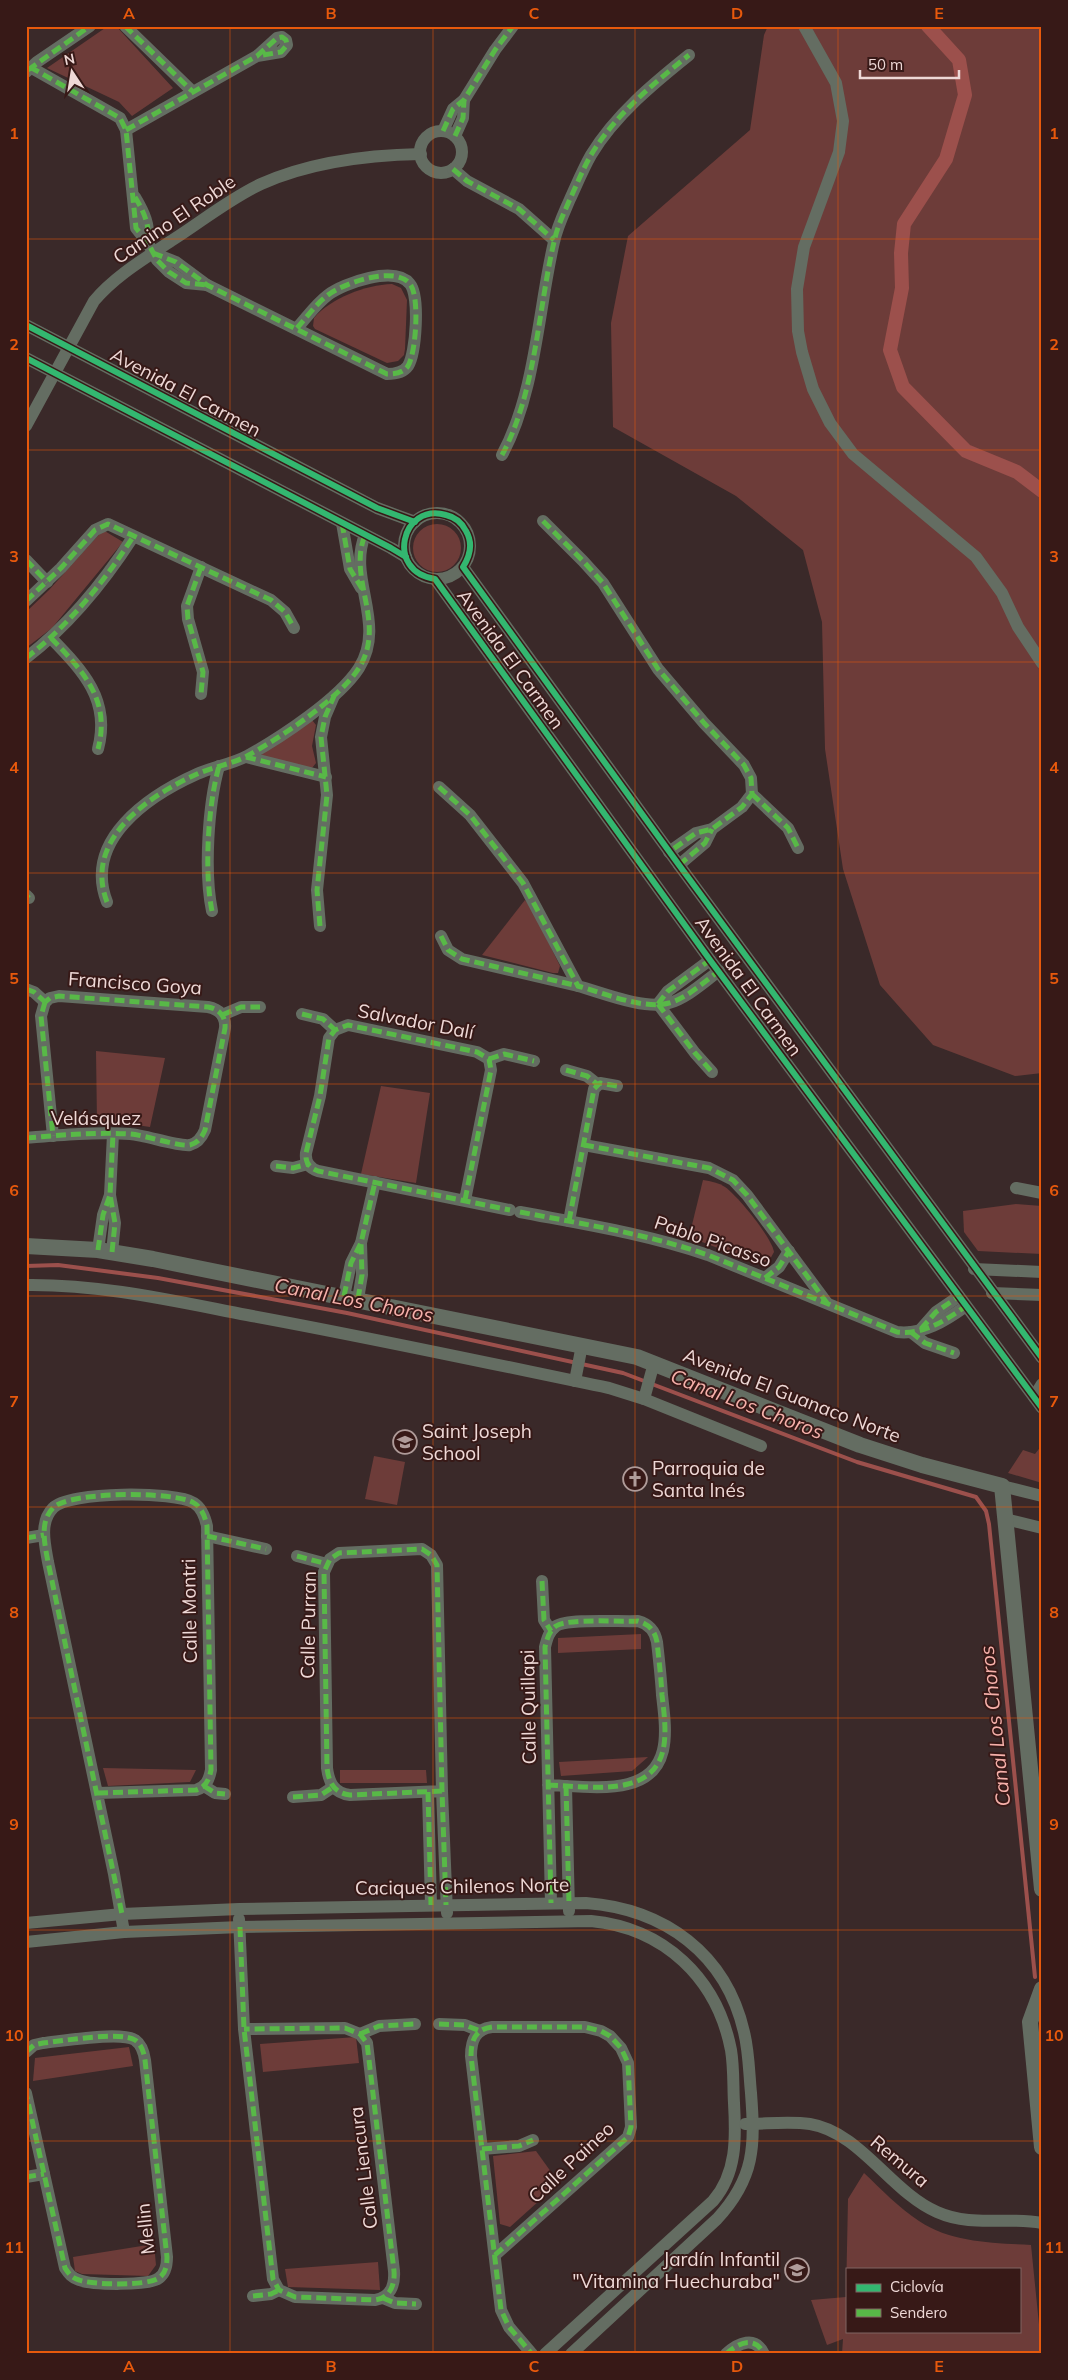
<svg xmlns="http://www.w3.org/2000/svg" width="1068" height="2380" font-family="Mulish,sans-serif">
<rect width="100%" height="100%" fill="#3a2929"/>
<g fill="#6d3c39" fill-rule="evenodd">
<path d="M108,26h8l57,62 -41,28 -13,-14 -72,-34z"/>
<path d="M768,26h274v1047l-27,3 -82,-31 -53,-60 -37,-116 -18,-120 -3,-127 -19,-72 -67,-54 -123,-69 -2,-104 17,-87 122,-106 14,-95z"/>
<path d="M392,284l9,4 6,12 -2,49 -1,6 -6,6 -11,2 -72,-34 -2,-3 1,-8c17,-20 51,-33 78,-34z"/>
<circle cx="437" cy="548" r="24"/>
<path d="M103,530l20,12 -71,86 -26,20v-36l23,-22z"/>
<path d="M312,720l4,5 -4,21 4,17 -4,5 -49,-10 -2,-6z"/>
<path d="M525,900l7,9 28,57 -2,7h-5l-71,-18z"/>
<path d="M96,1051l69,7 -15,69 -27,-4h-26z"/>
<path d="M381,1086l49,7 -14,90 -55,-9z"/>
<path d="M703,1180c8,1 16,3 22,7 13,9 47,51 49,65l-5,9 -12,2 -68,-26z"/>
<path d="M1016,1204l26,2v48l-64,-3 -14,-19 -1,-21z"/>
<path d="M1042,1445v38l-34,-10 15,-23 12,4z"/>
<path d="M374,1456l31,6 -8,43 -32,-6z"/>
<path d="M641,1634v15l-83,4v-15z"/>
<path d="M648,1757l-16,14 -71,5 -2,-14z"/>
<path d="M103,1768l93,2 -6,12 -82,4z"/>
<path d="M340,1770h86l1,13h-87z"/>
<path d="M356,2037l3,26 -96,9 -3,-28z"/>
<path d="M129,2047l4,19 -100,15 2,-23z"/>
<path d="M536,2151l23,32 -49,44 -10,-3 -7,-68z"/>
<path d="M864,2173c17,16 35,35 55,48 33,22 75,22 112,24l11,109h-200l1,-15 -16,6 -16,-45 35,-3 2,-98zM847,2269h172v62h-172z"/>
<path d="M154,2244l2,21 -8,11 -66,-2 -7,-3 -2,-14z"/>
<path d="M378,2262l2,28 -92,-3 -3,-18z"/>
</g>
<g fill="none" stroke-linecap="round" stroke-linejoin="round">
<path stroke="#9c504c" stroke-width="4" d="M26,1266l32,-1 100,13 189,35 276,60 234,89 119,35 10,14 3,13 46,453"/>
<path stroke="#9c504c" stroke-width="14" d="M928,26l31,34 6,35 -19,64 -42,65 -3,29 1,35 -12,62 13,37 63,64 51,21 25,19"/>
<g stroke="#646d62" stroke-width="12">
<path d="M125,26l67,65"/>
<path d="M804,26l32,57 7,38 -4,31 -35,95 -7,42 1,42 4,21 11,37 17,34 23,31 123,103 26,36 16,34 24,36"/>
<path d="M30,67l90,51 6,12 10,98 12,15 9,17 12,12 17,11 21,2"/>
<path d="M26,72l11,-10 53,-36"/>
<path d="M126,130l131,-74 20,-18 5,-1 4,3 1,5 -6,7 -24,4"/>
<path d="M443,131l10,-22 11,-9 31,-50 18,-24"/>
<circle cx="441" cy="152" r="21"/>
<path d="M455,136l8,-18 1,-18"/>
<path d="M453,169l14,12 52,28 35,31"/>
<path d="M135,197c9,15 15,28 13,46"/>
<path d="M153,253l23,9 31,23 180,89c8,0 16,-1 21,-8 8,-13 12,-70 2,-82 -15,-19 -66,-1 -82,11 -12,9 -21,22 -31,33"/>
<path d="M26,325l351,183 38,14"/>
<path d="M26,358l365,190 15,9"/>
<path d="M26,426l68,-125c21,-25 50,-42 77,-60 30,-19 58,-42 90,-57 49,-22 106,-29 160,-30"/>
<path d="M502,455c34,-63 36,-145 52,-213 3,-15 10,-29 16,-43 7,-15 13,-30 21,-44 24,-40 63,-72 98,-100"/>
<circle cx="437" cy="546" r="33"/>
<path d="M543,521l40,40 20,22 55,86 46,54 40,42 7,13 1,16 -10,13 -30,22 -16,4 -27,19"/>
<path d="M342,523l8,46 11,19"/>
<path d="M26,560l21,22"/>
<path d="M201,567l-14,39 1,13 15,53 -2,22"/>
<path d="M463,567l216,298 363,493"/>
<path d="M435,579l275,381 332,448"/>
<path d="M26,601l35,-33 34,-38 13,-6 163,76 14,12 9,16"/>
<path d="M51,638c32,33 60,62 47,111"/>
<path d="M26,658c43,-33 78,-76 107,-121"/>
<path d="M246,757l80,20"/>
<path d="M439,787l31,28 53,68 55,103c25,7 66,24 91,17 18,-5 35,-21 50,-32"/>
<path d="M752,794l36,34 10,20"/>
<path d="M679,865l26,-22 7,-14"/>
<path d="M26,895l3,3"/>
<path d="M107,902c-24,-62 41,-106 90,-128 16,-7 35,-10 50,-18 33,-18 92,-57 112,-88 28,-45 -12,-89 6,-133"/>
<path d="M212,911c-8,-39 -4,-106 7,-145"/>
<path d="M320,926l-3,-36 10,-95 -6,-58 4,-20 9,-21"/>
<path d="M441,936l7,14 14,9 116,27"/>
<path d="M26,989l8,3 11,10"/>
<path d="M45,1002l-4,14 12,120"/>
<path d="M658,1004l37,49 17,19"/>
<path d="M658,1004l10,-13 42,-31"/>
<path d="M302,1014l21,5 12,11"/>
<path d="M222,1015l19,-8h19"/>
<path d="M489,1059l15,-5 30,7"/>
<path d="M566,1070l21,6 10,8"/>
<path d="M26,1138c35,-3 69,-6 104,-4 15,1 49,13 60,11 8,-2 12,-8 15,-15l20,-102c1,-12 -6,-19 -17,-21l-149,-11 -9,2 -5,4"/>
<path d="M584,1145l125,23 24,12 14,15 80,108"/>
<path d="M276,1166l17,2 15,-4"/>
<path d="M1016,1188l26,5"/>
<path d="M465,1200l26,-130 -2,-11 -12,-7 -129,-27 -13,5 -6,8 -9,58 -14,57c-1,9 3,15 12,18l192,39"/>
<path d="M520,1212c63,12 127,22 188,43l189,77c26,3 48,-11 69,-26"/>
<path d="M569,1221l25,-132 6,-6 17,3"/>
<path d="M98,1250l5,-35 7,-20"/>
<path d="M112,1252l3,-29 -5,-28 3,-61"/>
<path d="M974,1269l68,3"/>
<path d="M765,1278l14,-11 10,-16"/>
<path d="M26,1285c75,-1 148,16 221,30 121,22 241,48 362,73l35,11 117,47"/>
<path d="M992,1293l50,2"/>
<path d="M344,1296l7,-33 10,-20 14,-61"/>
<path d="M358,1299l4,-24 -1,-32"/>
<path d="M921,1329l15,-17 22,-15"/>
<path d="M911,1332l14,11 29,10"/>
<path d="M575,1381l7,-36"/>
<path d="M1034,1397l8,-13"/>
<path d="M644,1399l10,-36"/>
<path d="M1002,1486l40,10"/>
<path d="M1005,1519l37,9"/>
<path d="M207,1536l59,13"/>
<path d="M26,1538l18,-3"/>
<path d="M297,1556l30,8"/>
<path d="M542,1581l2,39 7,11"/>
<path d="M548,1785c24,1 58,5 80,-1 45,-11 38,-54 34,-89 -1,-18 -3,-35 -5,-53 -2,-11 -8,-18 -19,-21 -16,1 -70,-3 -82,5 -7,5 -9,13 -11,21l6,256"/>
<path d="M204,1786l11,7 10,1"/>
<path d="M566,1786l3,125"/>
<path d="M442,1791l-92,4c-16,-2 -21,-12 -23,-27l-3,-196 6,-13 9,-6 83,-4 9,6 6,10 5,226 5,122"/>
<path d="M428,1792l3,113"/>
<path d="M98,1793l98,-3c10,-3 13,-10 15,-20l-4,-244c-2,-9 -5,-18 -13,-23 -19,-12 -125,-12 -141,5 -14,14 -8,37 -5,54l66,312 10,58"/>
<path d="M293,1797l28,-2 12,-8"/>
<path d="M239,1919l5,110 29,250 6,11 16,7 80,3c15,-2 20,-15 19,-29l-27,-228 -7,-9 -15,-6 -101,1"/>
<path d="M26,1923l96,-9 117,-5 347,-6c79,6 140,51 158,129 5,20 5,41 7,61 4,53 4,85 -34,126l-146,135"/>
<path d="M26,1942l98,-10 116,-5 351,-6c73,7 126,57 140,129 3,18 2,36 3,53 2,35 3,70 -21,98l-168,153"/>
<path d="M439,2024l26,1 15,6"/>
<path d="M360,2034l19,-8 36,-2"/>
<path d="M26,2052l8,-7 9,-2c19,-2 78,-12 92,-3 7,5 9,13 10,20l22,197c0,8 -1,16 -8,21 -10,8 -67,7 -80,2 -7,-2 -10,-6 -14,-12l-39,-175"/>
<path d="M745,2124c21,0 44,-3 65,0 50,8 81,68 127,88 36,16 69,4 105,11"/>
<path d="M482,2149l37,-3 14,-6"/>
<path d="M26,2177l18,-3"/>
<path d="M495,2255l133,-118 3,-10 -3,-64 -7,-15 -11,-12 -9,-5 -16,-4h-93c-17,2 -21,14 -21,29l30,254 8,17 23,27"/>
<path d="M253,2296l18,-2 8,-4"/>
<path d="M383,2298l12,5 21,1"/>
<path d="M726,2354c12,-11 29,-19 38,0"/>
</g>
<g stroke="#646d62" stroke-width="16">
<path d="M26,1246l72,4 55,9 484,98 223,88 62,20 80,21 40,403"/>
<path d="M1042,1989l-12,33 12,125"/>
</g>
<g stroke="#58b947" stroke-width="5" stroke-dasharray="10 5" stroke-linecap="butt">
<path d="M125,26l67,65"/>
<path d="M30,67l90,51 6,12 10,98 12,15 9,17 12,12 17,11 21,2"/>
<path d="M28,70l62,-44"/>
<path d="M126,130l131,-74 20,-18 5,-1 4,3 1,5 -6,7 -24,4"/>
<path d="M443,131l10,-22 11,-9 31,-50 18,-24"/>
<path d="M455,136l8,-18 1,-18"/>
<path d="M453,169l14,12 52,28 35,31"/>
<path d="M135,197c9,15 15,28 13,46"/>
<path d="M153,253l23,9 31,23 180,89c8,0 16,-1 21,-8 8,-13 12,-70 2,-82 -15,-19 -66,-1 -82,11 -12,9 -21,22 -31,33"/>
<path d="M502,455c34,-63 36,-145 52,-213 3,-15 10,-29 16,-43 7,-15 13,-30 21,-44 24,-40 63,-72 98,-100"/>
<path d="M543,521l40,40 20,22 55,86 46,54 40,42 7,13 1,16 -10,13 -30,22 -16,4 -27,19"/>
<path d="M342,523l8,46 13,21"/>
<path d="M26,560l21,22"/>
<path d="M201,567l-14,39 1,13 15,53 -2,22"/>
<path d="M26,601l35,-33 34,-38 13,-6 163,76 14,12 9,16"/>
<path d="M51,638c32,33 60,62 47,111"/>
<path d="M26,658c43,-33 78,-76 107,-121"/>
<path d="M246,757l80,20"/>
<path d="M439,787l31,28 53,68 55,103c25,7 66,24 91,17 18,-5 35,-21 50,-32"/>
<path d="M752,794l36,34 10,20"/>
<path d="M679,865l26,-22 7,-14"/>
<path d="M26,895l3,3"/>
<path d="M107,902c-24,-62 41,-106 90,-128 16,-7 35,-10 50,-18 33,-18 92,-57 112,-88 28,-45 -12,-89 6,-133"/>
<path d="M212,911c-8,-39 -4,-106 7,-145"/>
<path d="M320,926l-3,-36 10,-95 -6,-58 4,-20 9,-21"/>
<path d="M441,936l7,14 14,9 116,27"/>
<path d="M26,989l8,3 11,10"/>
<path d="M45,1002l-4,14 12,120"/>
<path d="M658,1004l37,49 17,19"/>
<path d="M658,1004l10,-13 42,-31"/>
<path d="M302,1014l21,5 12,11"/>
<path d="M222,1015l19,-8h19"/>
<path d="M489,1059l15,-5 30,7"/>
<path d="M566,1070l21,6 10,8"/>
<path d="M26,1138c35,-3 69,-6 104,-4 15,1 49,13 60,11 8,-2 12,-8 15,-15l20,-102c1,-12 -6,-19 -17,-21l-149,-11 -9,2 -5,4"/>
<path d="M584,1145l125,23 24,12 14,15 80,108"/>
<path d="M276,1166l17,2 15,-4"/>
<path d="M465,1200l26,-130 -2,-11 -12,-7 -129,-27 -13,5 -6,8 -9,58 -14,57c-1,9 3,15 12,18l192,39"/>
<path d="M520,1212c63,12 127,22 188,43l189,77c26,3 48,-11 69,-26"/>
<path d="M569,1221l25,-132 6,-6 17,3"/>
<path d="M98,1250l5,-35 7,-20"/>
<path d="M112,1252l3,-29 -5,-28 3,-61"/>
<path d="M765,1278l14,-11 10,-16"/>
<path d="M344,1296l7,-33 10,-20 14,-61"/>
<path d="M358,1299l4,-24 -1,-32"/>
<path d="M921,1329l15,-17 22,-15"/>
<path d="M911,1332l14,11 29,10"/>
<path d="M207,1536l59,13"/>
<path d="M26,1538l18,-3"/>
<path d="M297,1556l30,8"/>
<path d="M542,1581l2,39 7,11"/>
<path d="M548,1785c24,1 58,5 80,-1 45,-11 38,-54 34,-89 -1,-18 -3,-35 -5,-53 -2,-11 -8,-18 -19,-21 -16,1 -70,-3 -82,5 -7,5 -9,13 -11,21l6,256"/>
<path d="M204,1786l11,7 10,1"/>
<path d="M566,1786l3,117"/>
<path d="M442,1791l-92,4c-16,-2 -21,-12 -23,-27l-3,-196 6,-13 9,-6 83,-4 9,6 6,10 5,226 4,114"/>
<path d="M428,1792l3,113"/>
<path d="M98,1793l98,-3c10,-3 13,-10 15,-20l-4,-244c-2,-9 -5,-18 -13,-23 -19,-12 -125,-12 -141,5 -14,14 -8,37 -5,54l74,352"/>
<path d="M293,1797l28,-2 12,-8"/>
<path d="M240,1927l4,102 29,250 6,11 16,7 80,3c15,-2 20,-15 19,-29l-27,-228 -7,-9 -15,-6 -101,1"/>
<path d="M439,2024l26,1 15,6"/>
<path d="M360,2034l19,-8 36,-2"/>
<path d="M26,2052l8,-7 9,-2c19,-2 78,-12 92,-3 7,5 9,13 10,20l22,197c0,8 -1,16 -8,21 -10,8 -67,7 -80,2 -7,-2 -10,-6 -14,-12l-39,-175"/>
<path d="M482,2149l37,-3 14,-6"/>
<path d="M26,2177l18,-3"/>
<path d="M495,2255l133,-118 3,-10 -3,-64 -7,-15 -11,-12 -9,-5 -16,-4h-93c-17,2 -21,14 -21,29l30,254 8,17 23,27"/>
<path d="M253,2296l18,-2 8,-4"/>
<path d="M383,2298l12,5 21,1"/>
<path d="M726,2354c12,-11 29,-19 38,0"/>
</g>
<g stroke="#371917" stroke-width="9">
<g id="cycleway">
<path d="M26,325l351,183 38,14"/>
<path d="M26,358l365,190 15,9"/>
<path d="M1042,1358l-363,-493 -216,-298c7,-11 10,-24 3,-36 -4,-8 -11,-14 -20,-16 -45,-13 -61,57 -11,64l275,381 332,448"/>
</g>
</g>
<use href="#cycleway" stroke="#33b770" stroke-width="6"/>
</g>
<path fill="none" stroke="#e8590c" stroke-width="1" stroke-opacity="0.55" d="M230,26v2328M433,26v2328M635,26v2328M838,26v2328M26,239h1016M26,450h1016M26,662h1016M26,873h1016M26,1084h1016M26,1296h1016M26,1507h1016M26,1718h1016M26,1930h1016M26,2141h1016"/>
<defs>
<g id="school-ring" transform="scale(1.25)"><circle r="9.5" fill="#371917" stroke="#af9b99" stroke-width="1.5"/><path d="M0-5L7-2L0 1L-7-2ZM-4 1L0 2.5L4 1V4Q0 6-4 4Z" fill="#af9b99"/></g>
<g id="church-ring" transform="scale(1.25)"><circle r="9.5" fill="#371917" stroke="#af9b99" stroke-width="1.5"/><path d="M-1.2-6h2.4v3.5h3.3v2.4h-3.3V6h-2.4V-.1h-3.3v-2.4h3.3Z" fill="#af9b99"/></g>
</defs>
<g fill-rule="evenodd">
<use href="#school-ring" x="405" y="1442"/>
<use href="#church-ring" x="635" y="1479"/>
<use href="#school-ring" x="797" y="2270"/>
</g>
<g text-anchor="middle" stroke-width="4" stroke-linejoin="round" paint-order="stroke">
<g font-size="19" fill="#eed8d6" stroke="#371917">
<text transform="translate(174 219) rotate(-34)" y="7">Camino El Roble</text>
<text transform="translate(186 392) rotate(28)" y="7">Avenida El Carmen</text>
<text transform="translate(511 659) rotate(54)" y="7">Avenida El Carmen</text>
<text transform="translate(135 983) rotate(4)" y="7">Francisco Goya</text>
<text transform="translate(749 986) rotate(54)" y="7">Avenida El Carmen</text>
<text transform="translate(416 1021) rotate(11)" y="7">Salvador Dalí</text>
<text x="96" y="1125">Velásquez</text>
<text transform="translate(713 1241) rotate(19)" y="7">Pablo Picasso</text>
<text transform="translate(792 1395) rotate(21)" y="7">Avenida El Guanaco Norte</text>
<text transform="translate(189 1611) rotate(-91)" y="7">Calle Montri</text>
<text transform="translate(308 1625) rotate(-89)" y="7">Calle Purran</text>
<text transform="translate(528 1707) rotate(-91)" y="7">Calle Quillapi</text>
<text transform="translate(462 1886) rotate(-1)" y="7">Caciques Chilenos Norte</text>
<text transform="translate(900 2161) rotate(40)" y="7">Remura</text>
<text transform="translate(571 2162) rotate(-43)" y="7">Calle Paineo</text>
<text transform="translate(363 2168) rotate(-97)" y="7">Calle Liencura</text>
<text transform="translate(145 2229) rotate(-96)" y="7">Mellin</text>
</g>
<g font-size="19" fill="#eed8d6" stroke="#371917" text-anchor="start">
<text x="422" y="1438">Saint Joseph<tspan x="422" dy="22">School</tspan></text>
<text x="652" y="1475">Parroquia de<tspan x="652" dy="22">Santa Inés</tspan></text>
<text x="780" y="2266" text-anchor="end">Jardín Infantil<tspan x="780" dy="22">"Vitamina Huechuraba"</tspan></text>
</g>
<g font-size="20" font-style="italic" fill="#f6b0aa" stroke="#371917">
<text transform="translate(354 1300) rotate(11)" y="7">Canal Los Choros</text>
<text transform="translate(747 1404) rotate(21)" y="7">Canal Los Choros</text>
<text transform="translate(995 1726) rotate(-96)" y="7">Canal Los Choros</text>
</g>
</g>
<rect width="1068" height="2380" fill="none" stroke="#371917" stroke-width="55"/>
<rect x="846" y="2268" width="175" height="65" fill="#371917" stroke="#806563"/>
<rect x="856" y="2284" width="25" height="8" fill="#33b770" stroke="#806563"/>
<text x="890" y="2292" font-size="15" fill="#eed8d6">Ciclovía</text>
<rect x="856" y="2309" width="25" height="8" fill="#58b947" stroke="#806563"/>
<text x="890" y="2318" font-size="15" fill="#eed8d6">Sendero</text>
<g transform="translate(72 72) rotate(348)" stroke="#371917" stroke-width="4" paint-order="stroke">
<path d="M0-4L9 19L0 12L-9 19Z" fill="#eed8d6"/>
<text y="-8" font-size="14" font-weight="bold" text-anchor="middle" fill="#eed8d6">N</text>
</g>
<path d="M860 70v8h99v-8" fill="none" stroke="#eed8d6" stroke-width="2.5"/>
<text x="868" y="70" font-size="15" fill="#eed8d6" stroke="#371917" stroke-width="4" paint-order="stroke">50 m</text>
<rect x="28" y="28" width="1012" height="2324" fill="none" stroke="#e8590c" stroke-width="2"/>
<g font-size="16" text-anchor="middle" font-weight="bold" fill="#e8590c">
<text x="129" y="19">A</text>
<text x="331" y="19">B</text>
<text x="534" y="19">C</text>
<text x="737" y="19">D</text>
<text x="939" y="19">E</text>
<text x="14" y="139">1</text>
<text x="1054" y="139">1</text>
<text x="14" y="350">2</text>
<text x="1054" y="350">2</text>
<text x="14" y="562">3</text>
<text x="1054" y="562">3</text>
<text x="14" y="773">4</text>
<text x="1054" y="773">4</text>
<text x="14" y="984">5</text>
<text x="1054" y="984">5</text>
<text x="14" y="1196">6</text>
<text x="1054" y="1196">6</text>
<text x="14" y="1407">7</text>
<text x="1054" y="1407">7</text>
<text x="14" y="1618">8</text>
<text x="1054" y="1618">8</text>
<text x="14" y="1830">9</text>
<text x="1054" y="1830">9</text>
<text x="14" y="2041">10</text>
<text x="1054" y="2041">10</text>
<text x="14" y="2253">11</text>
<text x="1054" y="2253">11</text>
<text x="129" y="2372">A</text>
<text x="331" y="2372">B</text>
<text x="534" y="2372">C</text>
<text x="737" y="2372">D</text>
<text x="939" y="2372">E</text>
</g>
</svg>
